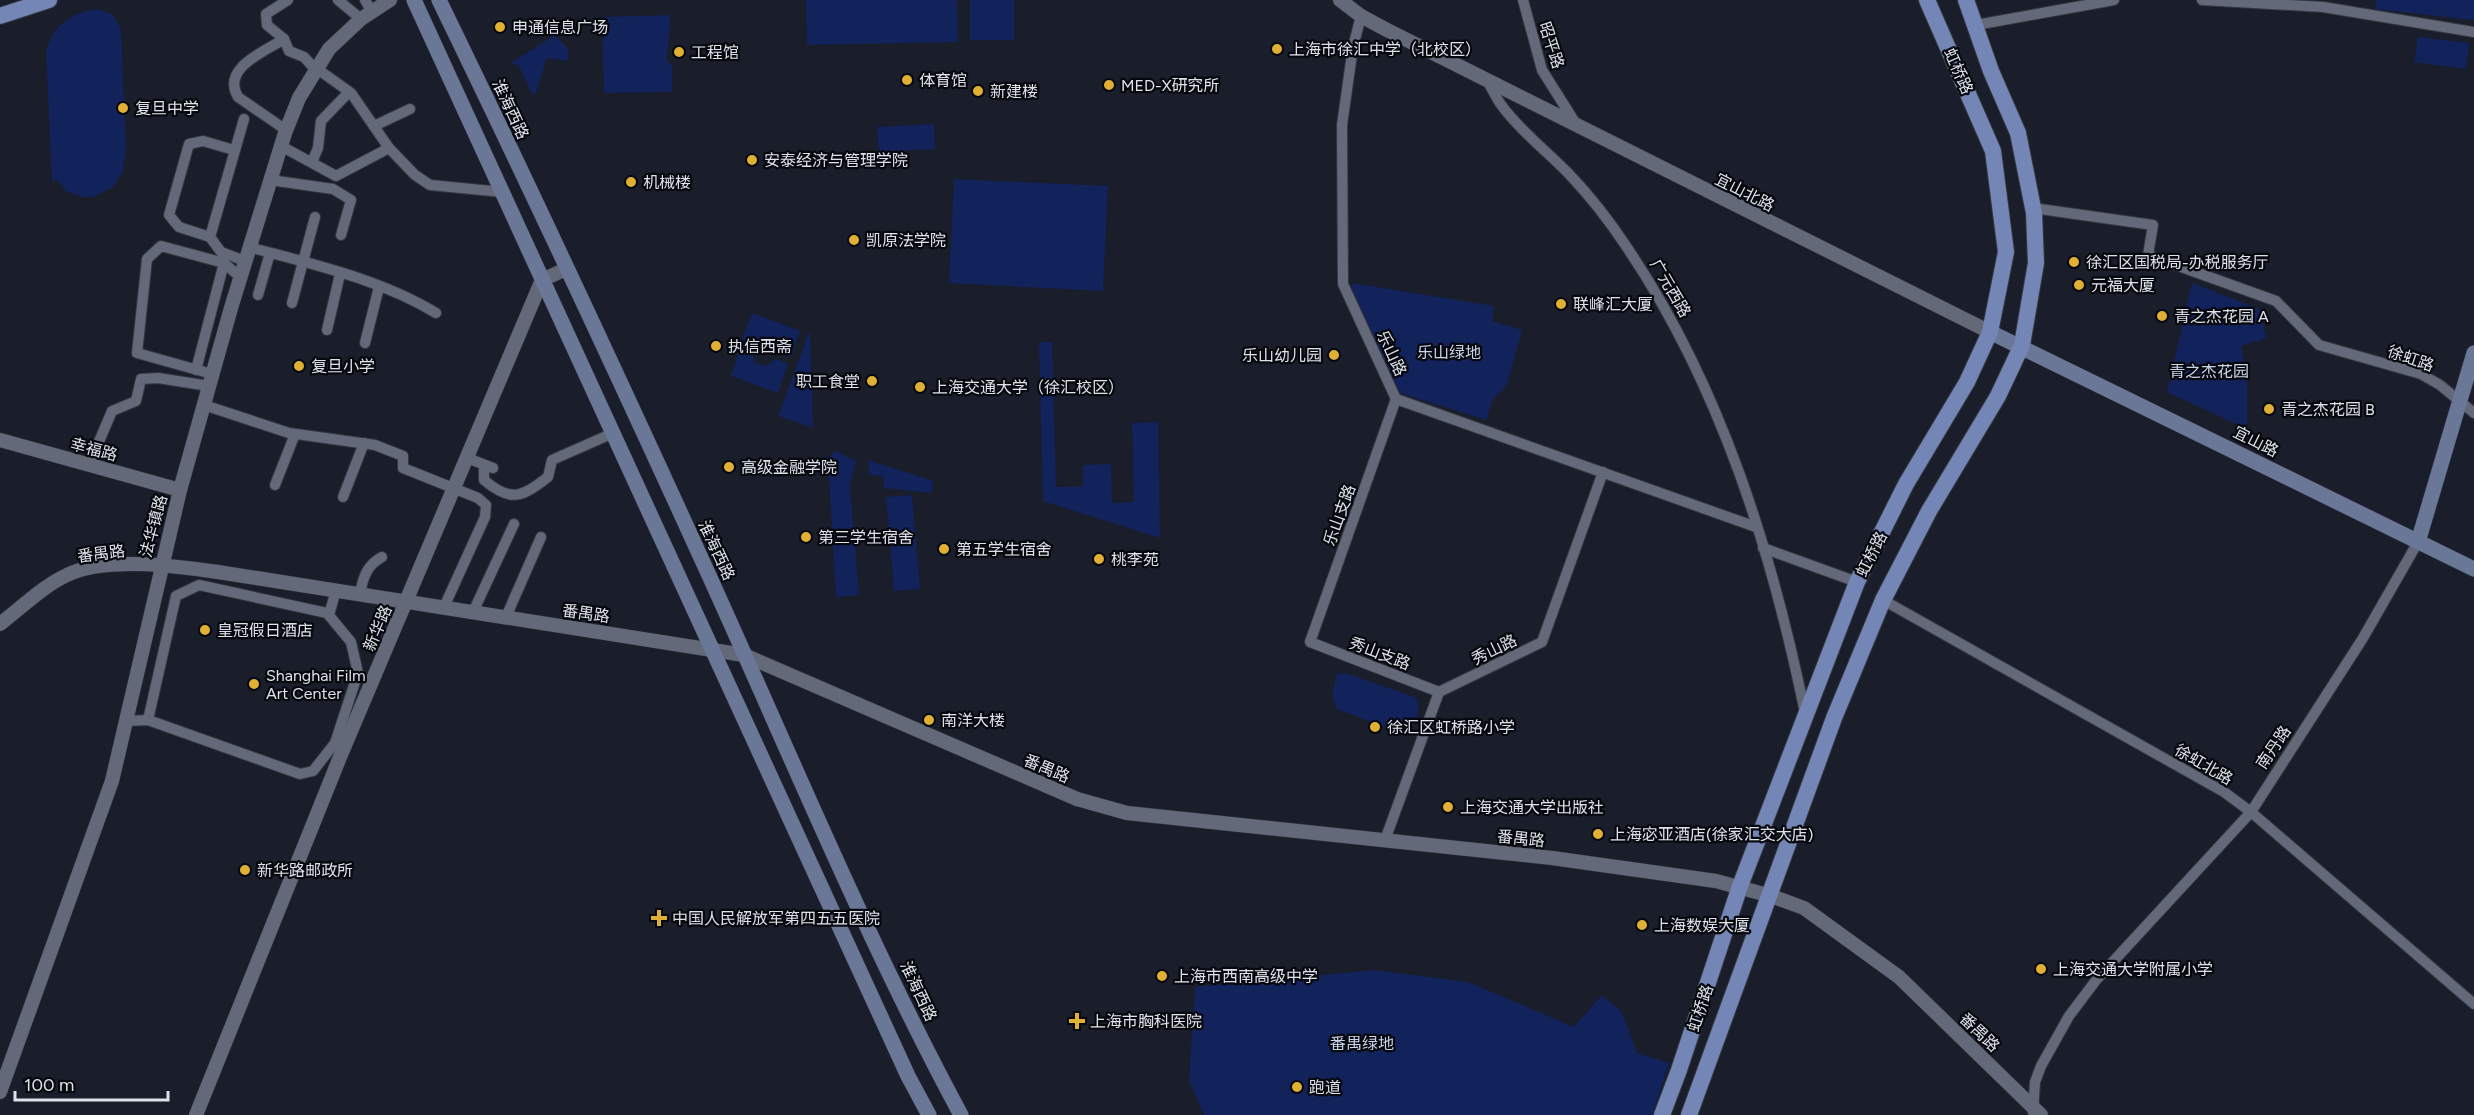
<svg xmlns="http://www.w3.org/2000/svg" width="2474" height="1115" font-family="Figtree,'Noto Sans SC',sans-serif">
<rect width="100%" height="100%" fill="#191e2a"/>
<g fill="#12225b">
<path d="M806,0h151l1,42 -151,3z"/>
<rect x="970" y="0" width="44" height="40"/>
<path d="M2376,0h98v20l-99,-11z"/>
<path d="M98,9l14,5 9,15 5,123 -4,21 -9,14 -20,10h-11l-16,-6 -10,-12 -4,3 -6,-131c8,-26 25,-39 52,-42z"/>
<path d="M670,15c1,17 -3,30 -3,46l5,5v26l-68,1 -2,-76z"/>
<path d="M555,35l13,14v12l-21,-3 -11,35 -4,1 -13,-28 -8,-3z"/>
<path d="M2418,37l51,6 -3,26 -52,-7z"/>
<path d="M934,124l1,25 -56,3 -2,-25z"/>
<path d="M954,179l154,7 -5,105 -154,-8z"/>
<path d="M1352,283l142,23 -2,15 30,9 -15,55 -14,14 -7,21 -86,-27 -48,-104z"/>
<path d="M2192,283l67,26 8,29 -26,8 6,27v56l-80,-37z"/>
<path d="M752,313l48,18 -9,26 -14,-5 -2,-12 -12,-4 -9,8 -12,-4z"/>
<path d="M810,330l3,98 -35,-12z"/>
<path d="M1039,342h13l4,145 27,-1v-21l28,-1 1,39 22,-1 -2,-79 26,-1 2,116 -117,-37z"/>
<path d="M741,346l11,4 3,13 11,3 10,-7 12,5 -10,29 -47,-17z"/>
<path d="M836,451l20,10 -6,25 9,109 -23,2 -8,-140z"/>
<path d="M868,460l65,21 -1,12 -48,-5 -1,-12 -14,-1z"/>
<path d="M912,495l8,94 -26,2 -8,-94z"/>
<path d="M1346,673l71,25c4,12 -1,23 -8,33l-8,2 -64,-24 -5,-15 5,-20z"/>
<path d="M1375,970l93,12 106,45 28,-32 20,17 15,41 32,10 -17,52h-448l-15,-34 6,-94z"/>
</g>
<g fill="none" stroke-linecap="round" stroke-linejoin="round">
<g stroke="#353842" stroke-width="12">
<g id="minor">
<path d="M288,0l-22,14 1,11 17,14 5,12 15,6 11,12"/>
<path d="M338,0l23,19"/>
<path d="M365,0l7,12"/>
<path d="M1523,0l19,70 34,54"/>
<path d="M2202,0l121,7 151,25"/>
<path d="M1361,16l-8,31 -11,78 1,159 53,115 360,128"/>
<path d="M1976,25l138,-25"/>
<path d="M284,39c-20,13 -63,29 -46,58l48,33"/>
<path d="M1486,79c6,9 10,19 16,27 18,25 46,46 67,68 22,23 42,49 59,75 93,138 144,303 177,464"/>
<path d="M244,119l-34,118 11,15 24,9"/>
<path d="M374,126l36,-17"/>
<path d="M281,146l55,30 53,-28 -38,-55 -35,-25"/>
<path d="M389,148l26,27 15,10 72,7"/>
<path d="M312,162l6,-14 3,-27 28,-29"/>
<path d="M270,180l63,9 18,11 -10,35"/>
<path d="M2033,208l120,17 -5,30 128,46 43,44 102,29 19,11 34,28"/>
<path d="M210,237l-31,-10 -10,-12 20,-71 14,-3 31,9"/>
<path d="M249,247c63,17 131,32 187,66"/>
<path d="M258,295l12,-42"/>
<path d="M292,303l23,-86"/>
<path d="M327,330l13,-56"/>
<path d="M365,343l14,-56"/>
<path d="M196,370l28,-107"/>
<path d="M212,374l-75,-21 10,-94 14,-13 63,17 16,14"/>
<path d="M1396,399l-86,243 129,50"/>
<path d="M204,405l85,28 86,12 28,11v12l75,30 8,7 -1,12 -41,90"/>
<path d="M467,458l26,10"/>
<path d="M89,465l23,-54 24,-10 5,-22 17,-1 51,8"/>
<path d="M484,465v15c27,23 38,17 64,-3l4,-17 59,-26"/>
<path d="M275,485l20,-51"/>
<path d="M343,497l21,-54"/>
<path d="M1763,548l94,34"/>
<path d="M360,594c3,-17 7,-29 22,-37"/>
<path d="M1883,600l341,192 27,20 223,192"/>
<path d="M473,612l41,-88"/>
<path d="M329,615l7,-25"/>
<path d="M506,617l35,-80"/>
<path d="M148,720l28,-124 23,-11 128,28 24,29 7,31 -23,70"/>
<path d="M126,721l22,-1 152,54 13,-3 22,-28 4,1"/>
<path d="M1385,840l54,-148 103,-50 61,-170"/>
<path d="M2033,1112l2,-30 6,-16 28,-50 28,-37 154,-167 112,-174 55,-96"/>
</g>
</g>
<g stroke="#353842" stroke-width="15">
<g id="tertiary">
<path d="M1340,0l21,16 26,14 603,302"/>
<path d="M0,440l180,50"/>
<path d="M0,624c21,-16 43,-38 67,-49 38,-19 109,-9 151,-3l526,83 333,144 50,14 425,45 164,23 55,15 33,12 95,69 142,138"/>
<path d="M0,1092l112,-311 68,-291 51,-182 54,-175 14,-35 30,-49 32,-30 29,-19"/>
<path d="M196,1115l144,-358 202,-477 24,-11"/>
</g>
</g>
<g stroke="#353842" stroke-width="16">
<g id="secondary">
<path d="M414,0l494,1076 21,39"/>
<path d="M439,0c92,189 181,380 268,571 83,182 159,368 254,544"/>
<path d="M1990,332l484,237"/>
<path d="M2418,542l56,-189"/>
</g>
</g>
<g stroke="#353842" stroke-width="18">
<g id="primary">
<path d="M0,16l49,-16"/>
<path d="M1662,1115l17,-45 61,-184 117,-304 49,-98 61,-102 23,-50 16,-80 -13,-101 -66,-151"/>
<path d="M1689,1115l145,-397 49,-118 46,-89 69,-115 24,-51 14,-82 -2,-50 -16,-80 -27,-62 -25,-71"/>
</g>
</g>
<use href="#minor" stroke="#636978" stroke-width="10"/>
<use href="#tertiary" stroke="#636978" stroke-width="14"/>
<use href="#secondary" stroke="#6b7797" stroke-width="15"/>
<use href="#primary" stroke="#7386b6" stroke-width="16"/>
</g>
<g fill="#dfb034" stroke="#06080e" stroke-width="2">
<circle cx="500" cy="27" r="6"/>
<circle cx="1277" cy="49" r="6"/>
<circle cx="679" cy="52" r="6"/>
<circle cx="907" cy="80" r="6"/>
<circle cx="1109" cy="85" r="6"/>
<circle cx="978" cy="91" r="6"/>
<circle cx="123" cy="108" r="6"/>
<circle cx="752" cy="160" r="6"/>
<circle cx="631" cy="182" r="6"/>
<circle cx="854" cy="240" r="6"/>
<circle cx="2074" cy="262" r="6"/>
<circle cx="2079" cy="285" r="6"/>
<circle cx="1561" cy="304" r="6"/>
<circle cx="2162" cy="316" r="6"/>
<circle cx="716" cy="346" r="6"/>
<circle cx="1334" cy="355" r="6"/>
<circle cx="299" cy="366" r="6"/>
<circle cx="872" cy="381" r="6"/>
<circle cx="920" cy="387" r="6"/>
<circle cx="2269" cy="409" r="6"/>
<circle cx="729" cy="467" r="6"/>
<circle cx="806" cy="537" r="6"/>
<circle cx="944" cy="549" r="6"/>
<circle cx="1099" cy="559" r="6"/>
<circle cx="205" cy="630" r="6"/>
<circle cx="254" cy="684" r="6"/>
<circle cx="929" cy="720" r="6"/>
<circle cx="1375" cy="727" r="6"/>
<circle cx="1448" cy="807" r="6"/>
<circle cx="1598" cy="834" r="6"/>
<circle cx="245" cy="870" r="6"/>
<path d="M656 909h6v6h6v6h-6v6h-6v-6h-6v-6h6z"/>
<circle cx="1642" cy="925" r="6"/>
<circle cx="2041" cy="969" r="6"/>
<circle cx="1162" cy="976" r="6"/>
<path d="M1074 1012h6v6h6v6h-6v6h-6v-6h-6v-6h6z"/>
<circle cx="1297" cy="1087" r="6"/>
</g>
<g text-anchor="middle" stroke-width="4.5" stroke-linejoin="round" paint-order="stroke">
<g font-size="16" fill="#dde1e9" stroke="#06080e" text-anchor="start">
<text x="512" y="33">申通信息广场</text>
<text x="1289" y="55">上海市徐汇中学（北校区）</text>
<text x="691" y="58">工程馆</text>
<text x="919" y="86">体育馆</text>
<text x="1121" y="91">MED-X研究所</text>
<text x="990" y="97">新建楼</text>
<text x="135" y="114">复旦中学</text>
<text x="764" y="166">安泰经济与管理学院</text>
<text x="643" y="188">机械楼</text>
<text x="866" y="246">凯原法学院</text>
<text x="2086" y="268">徐汇区国税局-办税服务厅</text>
<text x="2091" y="291">元福大厦</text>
<text x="1573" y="310">联峰汇大厦</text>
<text x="2174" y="322">青之杰花园 A</text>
<text x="728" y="352">执信西斋</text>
<text x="1322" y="361" text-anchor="end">乐山幼儿园</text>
<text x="311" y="372">复旦小学</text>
<text x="860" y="387" text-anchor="end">职工食堂</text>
<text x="932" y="393">上海交通大学（徐汇校区）</text>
<text x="2281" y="415">青之杰花园 B</text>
<text x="741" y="473">高级金融学院</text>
<text x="818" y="543">第三学生宿舍</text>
<text x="956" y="555">第五学生宿舍</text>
<text x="1111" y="565">桃李苑</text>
<text x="217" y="636">皇冠假日酒店</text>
<text x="266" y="681">Shanghai Film<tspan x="266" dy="18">Art Center</tspan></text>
<text x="941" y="726">南洋大楼</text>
<text x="1387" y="733">徐汇区虹桥路小学</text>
<text x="1460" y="813">上海交通大学出版社</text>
<text x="1610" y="840">上海宓亚酒店(徐家汇交大店)</text>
<text x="257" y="876">新华路邮政所</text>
<text x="672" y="924">中国人民解放军第四五五医院</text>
<text x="1654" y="931">上海数娱大厦</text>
<text x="2053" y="975">上海交通大学附属小学</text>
<text x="1174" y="982">上海市西南高级中学</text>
<text x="1090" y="1027">上海市胸科医院</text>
<text x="1309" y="1093">跑道</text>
</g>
<g font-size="16" fill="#dde1e9" stroke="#06080e">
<text transform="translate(1552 45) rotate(72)" y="6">昭平路</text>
<text transform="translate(1959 71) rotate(66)" y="6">虹桥路</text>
<text transform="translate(511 109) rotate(65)" y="6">淮海西路</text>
<text transform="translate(1745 192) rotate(27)" y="6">宜山北路</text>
<text transform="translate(1671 288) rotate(60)" y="6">广元西路</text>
<text transform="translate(1392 353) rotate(65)" y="6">乐山路</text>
<text transform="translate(2411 358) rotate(19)" y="6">徐虹路</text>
<text transform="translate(2256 441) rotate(27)" y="6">宜山路</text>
<text transform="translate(94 449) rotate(15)" y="6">幸福路</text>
<text transform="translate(1339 515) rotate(-70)" y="6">乐山支路</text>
<text transform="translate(153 526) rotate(-75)" y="6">法华镇路</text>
<text transform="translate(717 550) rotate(65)" y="6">淮海西路</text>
<text transform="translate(101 553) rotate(-7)" y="6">番禺路</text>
<text transform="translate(1871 554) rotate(-63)" y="6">虹桥路</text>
<text transform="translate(586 613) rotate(8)" y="6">番禺路</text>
<text transform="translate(377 628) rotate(-67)" y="6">新华路</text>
<text transform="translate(1494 649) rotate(-26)" y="6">秀山路</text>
<text transform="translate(1380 653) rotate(21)" y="6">秀山支路</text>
<text transform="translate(2273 747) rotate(-56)" y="6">南丹路</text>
<text transform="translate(2204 764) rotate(30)" y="6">徐虹北路</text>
<text transform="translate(1047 768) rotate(23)" y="6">番禺路</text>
<text transform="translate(1521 838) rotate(6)" y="6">番禺路</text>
<text transform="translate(919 991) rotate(65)" y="6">淮海西路</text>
<text transform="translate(1700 1008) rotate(-72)" y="6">虹桥路</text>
<text transform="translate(1980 1032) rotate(44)" y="6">番禺路</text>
</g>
<g font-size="16" fill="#cbd5ea" stroke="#06080e">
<text x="1449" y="358">乐山绿地</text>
<text x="2209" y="377">青之杰花园</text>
<text x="1362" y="1049">番禺绿地</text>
</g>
</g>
<path d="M15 1091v9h153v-9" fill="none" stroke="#dde1e9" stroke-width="3"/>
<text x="24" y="1091" font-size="18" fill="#dde1e9" stroke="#06080e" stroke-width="4.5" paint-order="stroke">100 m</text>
</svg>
